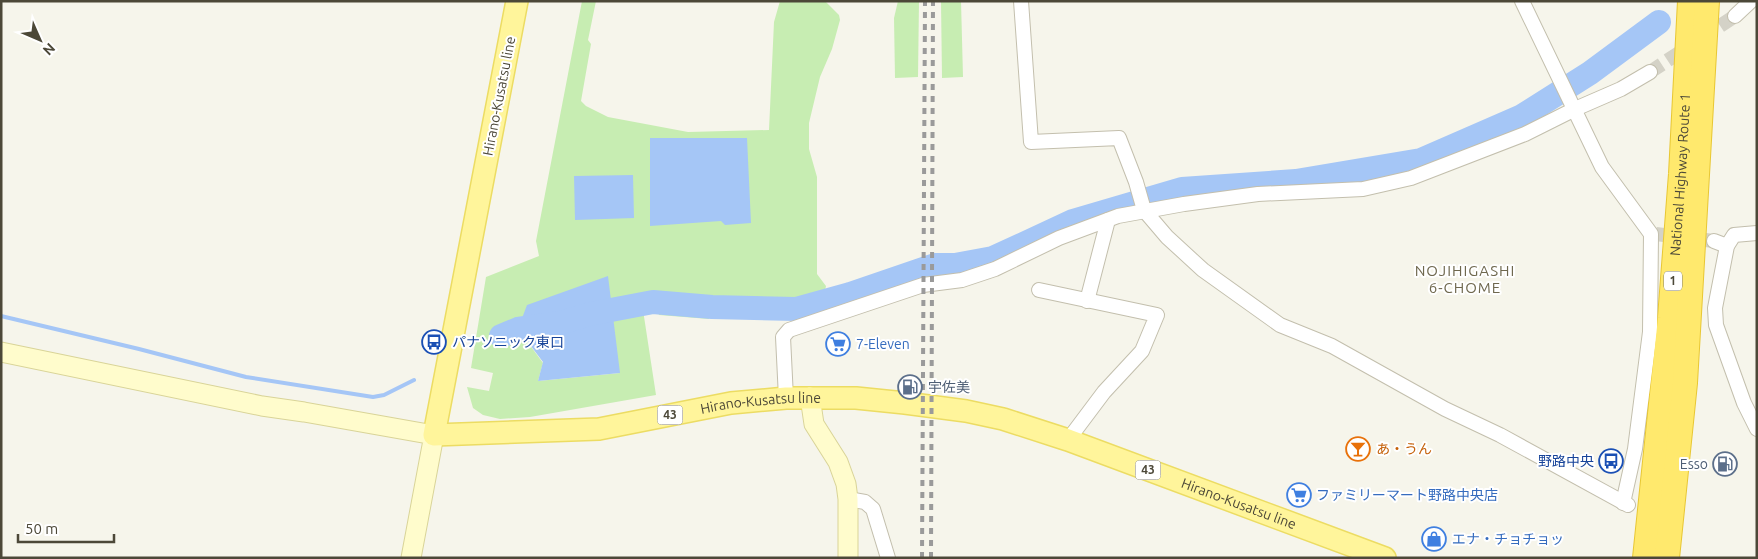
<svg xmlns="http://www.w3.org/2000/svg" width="1758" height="559" font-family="Ubuntu,'Noto Sans JP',sans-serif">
<rect width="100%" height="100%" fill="#f6f5eb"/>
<g fill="#c7edb2" fill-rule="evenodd">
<path d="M582,1h14l-8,39 3,4 -10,57 5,5 22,11 80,15 81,-2 5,-108 6,-21h45l14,14 1,5 -8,29 -12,28 -11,46v26l8,28v97l9,12 -2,9 -21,8h-93l-1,16 -50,-4 -3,-9 -13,4 13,85 -126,22 -30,2 -17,-4 -10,-7 -6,-21 22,4 4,-18 -22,-5 15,-91 53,-21 -3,-15zM518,329l102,44 -82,8 5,-18z"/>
<path d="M898,1h21l-1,76 -23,1 -1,-60z"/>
<path d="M941,1h20l2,76 -21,1z"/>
</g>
<g fill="#a5c6f6">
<path d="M650,138h97l4,85 -26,2 -4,-4 -71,5z"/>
<path d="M633,175l1,43 -59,2 -1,-44z"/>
<path d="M608,276l12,97 -82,8 5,-19 -25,-33 9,-24z"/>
</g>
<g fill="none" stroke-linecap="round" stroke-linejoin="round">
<path stroke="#a5c6f6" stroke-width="4" d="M1,316l138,33 107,28 127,20 11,-2 30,-15"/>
<path stroke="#a5c6f6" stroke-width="24" d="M501,336l17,-7 42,-6 30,-9 63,-12 59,5 84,2 54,-15 85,-29h20l38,-7 80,-37 109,-32 114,-8 125,-21 101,-44 68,-43 69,-51"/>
<g stroke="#d4d2c7" stroke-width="14" stroke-dasharray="14 7" stroke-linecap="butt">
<path d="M1650,72l85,-56"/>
<path d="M1656,234l58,7"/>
</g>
<g stroke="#c3bfad" stroke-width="16">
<g id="street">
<path d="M1021,1l10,141 88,-4 17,44 8,28 23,27 36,33 77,55 52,21 113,63 55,26 128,70"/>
<path d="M1522,1l80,166 49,67 -1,98 -15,117 -12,54"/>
<path d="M1735,16l16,-15"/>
<path d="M1757,233l-23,2 -7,11 -12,62 1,17 28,78 13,26"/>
<path d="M1714,241l13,5"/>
<path d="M1039,290l118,25 -15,36 -38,41 -36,48"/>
<path d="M1087,301l21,-81"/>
<path d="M786,398l-3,-61 6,-7 134,-45 39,-5 33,-11 64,-31 59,-22 66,-12 74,-10 105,-5 48,-11 114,-44 50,-25 46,-20 29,-17"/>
<path d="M848,499l17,3 8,7 15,49"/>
</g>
</g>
<g stroke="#d9d498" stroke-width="21">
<g id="secondary">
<path d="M1,352l261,54 42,6 130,23 -23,123"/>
<path d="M810,397l4,27 24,38 8,22 2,15v59"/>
</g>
</g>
<g stroke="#ecdc63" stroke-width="24">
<g id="primary">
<path id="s1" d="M517,1l-83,434 165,-6 132,-26 55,-5h70l49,5 61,8 37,8 65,21 317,118"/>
</g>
</g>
<g stroke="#e8c733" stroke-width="26">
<g id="highway">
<path id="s2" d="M1645,558l25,-240 11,-144 9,-173"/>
<path d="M1667,558l18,-175 22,-382"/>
</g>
</g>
<use href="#street" stroke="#fff" stroke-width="14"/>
<use href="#secondary" stroke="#fffccc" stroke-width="19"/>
<use href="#primary" stroke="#fff59b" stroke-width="21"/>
<use href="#highway" stroke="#ffe96d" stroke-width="24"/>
<g stroke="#9a9a9a" stroke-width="4" stroke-dasharray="6 6" stroke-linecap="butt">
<path d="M922,558l3,-557"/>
<path d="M931,558l2,-557"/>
</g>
</g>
<defs>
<g id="bus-ring" transform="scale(1.25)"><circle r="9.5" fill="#fff" stroke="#1a4fb4" stroke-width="1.5"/><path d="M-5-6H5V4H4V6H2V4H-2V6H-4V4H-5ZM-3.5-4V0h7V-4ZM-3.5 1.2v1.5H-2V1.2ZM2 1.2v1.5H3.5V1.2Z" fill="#1a4fb4"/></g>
<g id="supermarket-ring" transform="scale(1.25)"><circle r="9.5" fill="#fff" stroke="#3f7fe0" stroke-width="1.5"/><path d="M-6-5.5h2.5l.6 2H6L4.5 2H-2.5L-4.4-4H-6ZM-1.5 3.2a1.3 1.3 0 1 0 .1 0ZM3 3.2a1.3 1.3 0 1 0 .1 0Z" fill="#3f7fe0"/></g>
<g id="fuel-ring" transform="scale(1.25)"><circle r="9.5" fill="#fff" stroke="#5c6f8a" stroke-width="1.5"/><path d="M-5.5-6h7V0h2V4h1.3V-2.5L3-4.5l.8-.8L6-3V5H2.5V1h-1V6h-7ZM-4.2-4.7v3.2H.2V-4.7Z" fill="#5c6f8a"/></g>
<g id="bar-ring" transform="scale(1.25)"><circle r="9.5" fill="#fff" stroke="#e8710a" stroke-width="1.5"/><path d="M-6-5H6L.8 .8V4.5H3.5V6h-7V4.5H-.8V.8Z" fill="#e8710a"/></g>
<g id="shop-ring" transform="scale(1.25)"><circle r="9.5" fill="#fff" stroke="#3f7fe0" stroke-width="1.5"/><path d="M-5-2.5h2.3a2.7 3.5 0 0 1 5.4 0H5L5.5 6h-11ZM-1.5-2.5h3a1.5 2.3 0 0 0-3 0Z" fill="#3f7fe0"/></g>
</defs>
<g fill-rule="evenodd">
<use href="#bus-ring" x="434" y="342"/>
<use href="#supermarket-ring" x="838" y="344"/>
<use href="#fuel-ring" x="910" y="387"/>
<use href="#bar-ring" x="1358" y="449"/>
<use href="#bus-ring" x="1611" y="461"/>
<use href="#fuel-ring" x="1725" y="464"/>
<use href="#supermarket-ring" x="1299" y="495"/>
<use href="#shop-ring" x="1434" y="539"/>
</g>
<g text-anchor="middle" stroke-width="4" stroke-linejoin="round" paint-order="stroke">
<g fill="#fff" stroke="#827f74" stroke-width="1">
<rect x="1664" y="271.5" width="18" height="19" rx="4"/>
<rect x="657.5" y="405.5" width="25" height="19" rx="4"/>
<rect x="1135.5" y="460.5" width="25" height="19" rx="4"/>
</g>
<g font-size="12" font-weight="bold" fill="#4c4838">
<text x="1673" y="285">1</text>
<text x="670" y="419">43</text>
<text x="1148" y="474">43</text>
</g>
<g font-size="14" fill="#4c4838" stroke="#fff">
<text transform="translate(499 96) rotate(-79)" y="5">Hirano-Kusatsu line</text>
<text dy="5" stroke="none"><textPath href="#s2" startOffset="385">National Highway Route 1</textPath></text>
<text dy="5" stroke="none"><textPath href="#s1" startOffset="771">Hirano-Kusatsu line</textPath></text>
<text dy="5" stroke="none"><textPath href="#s1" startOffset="1266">Hirano-Kusatsu line</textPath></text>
</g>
<g font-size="14" fill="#164399" stroke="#fff" text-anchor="start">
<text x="452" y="347">パナソニック東口</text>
<text x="1594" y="466" text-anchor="end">野路中央</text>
</g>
<g font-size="14" fill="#366cbe" stroke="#fff" text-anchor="start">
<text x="856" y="349">7-Eleven</text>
<text x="1316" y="500">ファミリーマート野路中央店</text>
<text x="1452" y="544">エナ・チョチョッ</text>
</g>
<g font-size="14" fill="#4e5e75" stroke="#fff" text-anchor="start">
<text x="928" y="392">宇佐美</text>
<text x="1708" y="469" text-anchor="end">Esso</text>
</g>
<g font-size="14" fill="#c56008" stroke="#fff" text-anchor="start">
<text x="1376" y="454">あ・うん</text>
</g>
<g font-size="15" letter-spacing="1" fill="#6f684e" stroke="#fff">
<text x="1465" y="276">NOJIHIGASHI<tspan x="1465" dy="17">6-CHOME</tspan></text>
</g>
</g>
<rect width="1758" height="559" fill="none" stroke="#4c4838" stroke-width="5"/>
<g transform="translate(40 40) rotate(135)" stroke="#ffffff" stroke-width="4" paint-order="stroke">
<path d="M0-4L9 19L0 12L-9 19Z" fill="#4c4838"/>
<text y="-8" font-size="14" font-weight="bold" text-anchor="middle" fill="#4c4838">N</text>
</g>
<path d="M18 534v8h96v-8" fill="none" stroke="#4c4838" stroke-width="2.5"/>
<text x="25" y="534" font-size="15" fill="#4c4838" stroke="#ffffff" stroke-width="4" paint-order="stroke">50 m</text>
</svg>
